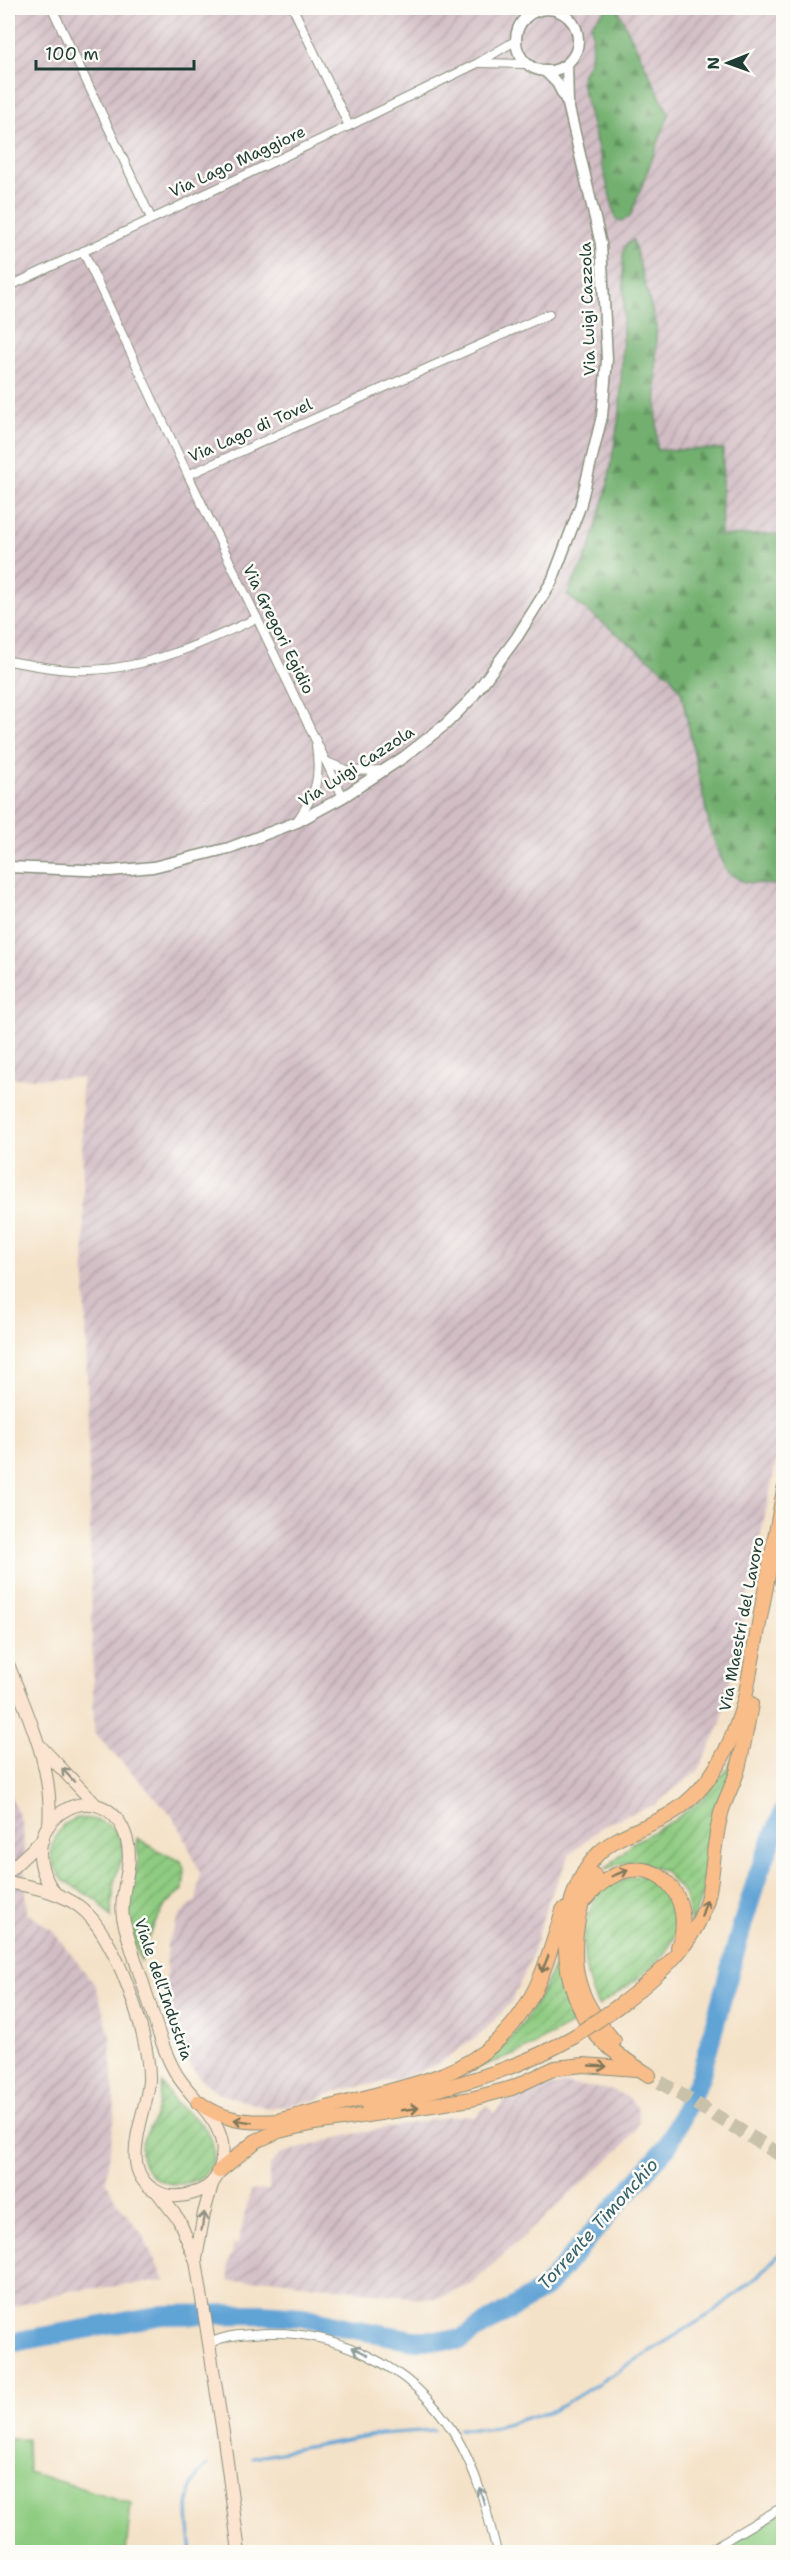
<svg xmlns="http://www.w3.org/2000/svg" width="791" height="2560" font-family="'Shantell Sans',sans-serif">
<defs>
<pattern id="industrial-furrows" width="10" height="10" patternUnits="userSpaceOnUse" patternTransform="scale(1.5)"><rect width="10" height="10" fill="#d2bdc5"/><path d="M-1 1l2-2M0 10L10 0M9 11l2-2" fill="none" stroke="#aa9ba1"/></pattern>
<pattern id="forest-firs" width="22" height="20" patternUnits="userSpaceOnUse" patternTransform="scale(1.5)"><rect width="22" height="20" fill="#73b06f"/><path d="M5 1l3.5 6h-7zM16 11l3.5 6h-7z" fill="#5e905c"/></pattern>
<pattern id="garden-furrows" width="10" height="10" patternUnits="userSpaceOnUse" patternTransform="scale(1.5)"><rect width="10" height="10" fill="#8fcc81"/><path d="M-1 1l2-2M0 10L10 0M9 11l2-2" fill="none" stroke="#74a76a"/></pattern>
</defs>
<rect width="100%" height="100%" fill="#fdfcf7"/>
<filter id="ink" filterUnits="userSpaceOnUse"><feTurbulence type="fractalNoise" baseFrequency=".0167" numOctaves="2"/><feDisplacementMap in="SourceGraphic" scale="12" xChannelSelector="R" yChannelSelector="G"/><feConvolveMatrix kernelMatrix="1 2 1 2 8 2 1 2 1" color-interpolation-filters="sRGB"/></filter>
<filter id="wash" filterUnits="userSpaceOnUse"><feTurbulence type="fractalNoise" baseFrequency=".008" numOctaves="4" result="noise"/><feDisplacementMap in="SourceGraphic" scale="24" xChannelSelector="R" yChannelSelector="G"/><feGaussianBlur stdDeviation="1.35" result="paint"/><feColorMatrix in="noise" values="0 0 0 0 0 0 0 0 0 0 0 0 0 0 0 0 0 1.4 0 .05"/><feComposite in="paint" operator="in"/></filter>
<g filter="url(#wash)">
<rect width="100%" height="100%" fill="#f4e2c8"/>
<g fill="url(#industrial-furrows)">
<path d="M8,8h775l1,1417 -63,298 -22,47 -45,35 -49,19 -35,30 -22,47 -19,63 -18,38 -30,32 -44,30 -33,14 -66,13 -26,10 -44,7 -48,-14 -18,-14 -14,-17 -11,-20 -11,-60 1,-40 14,-29 16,-14 3,-27 -18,-41 -11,-18 -77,-81 -13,-655h-73z"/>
<path d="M8,1779l1,12 14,35 4,87 25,17 44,56 14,50 5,76 -9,69 11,22 24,29 24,49 -96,10 -61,17z"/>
<path d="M563,2084l50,6 14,7 10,10 2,13 -3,10 -14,17 -152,138 -30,12 -15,2 -155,-20 -40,3 -2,-16 6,-22 4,1 12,-54 19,-1v-24l11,-12 69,-19 84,-16 36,-4 5,3 13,-12 7,7 11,-11 31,-13z"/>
</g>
<g fill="url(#forest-firs)" stroke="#497652" stroke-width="1.5">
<path d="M608,8h9l52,106 -39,103 -8,4 -6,-2 -35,-137c0,-7 2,-8 5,-14 7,-12 8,-30 5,-44z"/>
<path d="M633,240l23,85 1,125 66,-1 -2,87 62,-2v350l-9,1 -30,-3 -17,-10 -16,-39 -30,-142 -11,-16 -103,-80 22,-44 18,-62 13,-78 4,-108 -1,-49 2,-8z"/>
</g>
<g fill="#8fcc81" stroke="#57845a" stroke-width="1.5">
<path d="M8,2439h19l1,33 103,31 -5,49h-118z"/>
<path d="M783,2512v40h-67z"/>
</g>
<g fill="url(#garden-furrows)" stroke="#57845a" stroke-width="1.5">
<path d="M738,1745l-34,146 -13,33 -6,-29 -21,-24 -25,-9 -17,1 -17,6 29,-27 39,-21 30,-23 25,-30z"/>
<path d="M77,1818c22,0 48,8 46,35 -1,9 -6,17 -8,27 -2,12 -3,24 -4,37l-13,-16 -35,-21 -11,-18 -1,-14 4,-10 8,-13z"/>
<path d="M137,1838l20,12 24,11 4,10 -2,19c-25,16 -33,44 -42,71l-11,-32 -2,-28 10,-39z"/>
<path d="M640,1875c16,6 27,12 34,28 20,44 -45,83 -76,103 -16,-32 -25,-91 7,-117 10,-8 23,-11 35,-14z"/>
<path d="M556,1962l3,2 3,27 14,31 -61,33 -46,15c7,-9 18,-11 27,-18 28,-22 46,-59 60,-90z"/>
<path d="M162,2083c4,6 8,14 13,19 13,13 32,21 37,40 14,49 -67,58 -71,11 -1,-13 8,-23 13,-34 5,-11 6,-24 8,-36z"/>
</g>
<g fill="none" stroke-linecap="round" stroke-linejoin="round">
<g stroke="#60a3d5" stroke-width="3">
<path d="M459,2429h28l68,-19 157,-97 45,-36 27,-28"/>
<path d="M252,2457l128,-23 54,-4"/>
<path d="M192,2552c-4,-32 -11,-64 15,-87"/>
</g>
<path stroke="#60a3d5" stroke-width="20" d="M8,2343l155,-28 98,-1 42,3 45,11 66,12h46l86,-53 122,-142 32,-68 42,-151 17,-54 25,-61"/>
</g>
</g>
<g filter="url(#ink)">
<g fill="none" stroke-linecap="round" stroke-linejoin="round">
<path stroke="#c9c1aa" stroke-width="14" stroke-dasharray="14 7" stroke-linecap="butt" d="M660,2082l124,75"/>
<g stroke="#8a907e" stroke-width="10">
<g id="minor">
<path d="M52,8l99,210"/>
<path d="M293,8l56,118"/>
<path d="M479,63l47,1"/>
<path d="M83,251l105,224 361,-161"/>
<path d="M8,287l341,-161 129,-63 37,-22"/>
<path d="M188,475l155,322"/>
<path d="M8,661c27,4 55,11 82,9 60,-2 113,-27 167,-52"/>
<path d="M327,762l21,9 36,-1"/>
<path d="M297,821c19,-28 24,-42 19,-75"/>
<path d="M208,2344c15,-8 28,-9 44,-10 79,-8 160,31 202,99 23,37 33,78 43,119"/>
<path d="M706,2552l78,-46"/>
</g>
</g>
<g stroke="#8a907e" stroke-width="13">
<g id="tertiary">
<circle cx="547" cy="40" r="31"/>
<path d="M545,71l12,12 9,17"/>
<path d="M8,867l102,4 43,-4 76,-19 68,-26 46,-25 61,-40 42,-33 25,-25 46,-62 35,-56 28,-74 22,-91 5,-57 -6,-115 -33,-140 -1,-40"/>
</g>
</g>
<g stroke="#8a907e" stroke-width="14">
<g id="secondary">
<path d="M8,1664c20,52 46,104 41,161"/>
<path d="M40,1746l56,59"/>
<path d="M8,1872l35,-33"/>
<path d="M8,1882c24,5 51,9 72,25 35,26 70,129 69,173 -1,33 -35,91 9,112 16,9 43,2 55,-10 8,-9 11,-28 9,-39 -5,-30 -36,-48 -49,-75 -12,-22 -18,-48 -26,-72 -8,-26 -18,-52 -24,-78 -4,-27 11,-51 4,-78 -22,-77 -125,-17 -72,53"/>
<path d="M158,2193l21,27 17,41 28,178 15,113"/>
<path d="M196,2259l8,-46 9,-32"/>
</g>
</g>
<g stroke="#8a907e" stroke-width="16">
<g id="trunk">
<path d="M594,1875c-18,30 -25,81 -13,114 7,19 20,37 33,52"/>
<path d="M588,1898c5,-8 12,-14 20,-19 48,-31 89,20 70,68"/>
<path d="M617,2007c40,-30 82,-64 92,-116 5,-27 5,-54 13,-81 4,-13 11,-25 15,-38 6,-22 10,-45 14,-68"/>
<path d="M649,2075c-21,-13 -41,-26 -57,-45 -5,-5 -8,-13 -11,-20 -23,-47 -21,-113 15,-154 16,-18 42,-26 63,-36 49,-23 73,-73 86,-122l39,-208"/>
<path d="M198,2102c25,19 49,21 79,19 33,-8 65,-17 98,-26 55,-15 101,-25 139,-72 26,-32 37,-74 49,-113"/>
<path d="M368,2105c72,-15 143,-31 207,-69"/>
<path d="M219,2171l37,-30 23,-10 36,-8 156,-24 41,-11 43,-20 29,-3 52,4"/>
</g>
</g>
<use href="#minor" stroke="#fff" stroke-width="8"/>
<use href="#tertiary" stroke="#fff" stroke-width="10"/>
<use href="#secondary" stroke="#fce5d0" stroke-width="12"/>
<use href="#trunk" stroke="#f8bd89" stroke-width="14"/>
<g stroke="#8a907e" stroke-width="16" stroke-linecap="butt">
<path id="trunk-bridge" d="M575,2036l42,-29"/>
</g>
<use href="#trunk-bridge" stroke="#f8bd89" stroke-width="14"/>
</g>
<defs><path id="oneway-shaft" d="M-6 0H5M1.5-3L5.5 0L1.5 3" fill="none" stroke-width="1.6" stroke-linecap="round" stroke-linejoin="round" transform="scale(1.5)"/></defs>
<g stroke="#8e9182">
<use href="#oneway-shaft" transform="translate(68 1775) rotate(-133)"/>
<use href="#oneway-shaft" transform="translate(203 2221) rotate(-81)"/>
</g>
<g stroke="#81775a">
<use href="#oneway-shaft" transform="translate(620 1873) rotate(-22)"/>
<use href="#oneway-shaft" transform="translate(704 1908) rotate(-72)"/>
<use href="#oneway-shaft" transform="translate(545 1964) rotate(112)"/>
<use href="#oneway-shaft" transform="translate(598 2066) rotate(3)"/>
<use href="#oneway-shaft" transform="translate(410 2109) rotate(-8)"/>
<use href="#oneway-shaft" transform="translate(243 2121) rotate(-171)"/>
</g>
<g stroke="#8f9e9a">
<use href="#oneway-shaft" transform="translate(360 2351) rotate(-154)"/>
<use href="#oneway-shaft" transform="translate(482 2496) rotate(-107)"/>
</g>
</g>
<g text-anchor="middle" stroke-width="5" stroke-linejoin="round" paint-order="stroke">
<g font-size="16" fill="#1f3d34" stroke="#fdfcf7">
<text transform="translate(237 161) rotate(-25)" y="6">Via Lago Maggiore</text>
<text transform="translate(587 309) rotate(-92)" y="6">Via Luigi Cazzola</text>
<text transform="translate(250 430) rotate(-24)" y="6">Via Lago di Tovel</text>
<text transform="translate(279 629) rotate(64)" y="6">Via Gregori Egidio</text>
<text transform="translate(356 766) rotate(-33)" y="6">Via Luigi Cazzola</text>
<text transform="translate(741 1624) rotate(-79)" y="6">Via Maestri del Lavoro</text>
<text transform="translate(164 1989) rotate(71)" y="6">Viale dell'Industria</text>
</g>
<g font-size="18" font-style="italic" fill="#36616c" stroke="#fdfcf7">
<text transform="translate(598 2224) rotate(-48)" y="6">Torrente Timonchio</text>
</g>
</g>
<rect width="791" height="2560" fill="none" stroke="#fdfcf7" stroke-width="30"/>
<g transform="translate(728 63) rotate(269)" stroke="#fdfcf7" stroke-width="4.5" paint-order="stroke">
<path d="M0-4.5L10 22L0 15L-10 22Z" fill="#1f3d34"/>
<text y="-9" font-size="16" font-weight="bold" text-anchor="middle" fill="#1f3d34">N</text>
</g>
<path d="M36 60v9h158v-9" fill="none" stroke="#1f3d34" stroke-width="3"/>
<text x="45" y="60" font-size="18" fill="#1f3d34" stroke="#fdfcf7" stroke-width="4.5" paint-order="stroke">100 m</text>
</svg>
